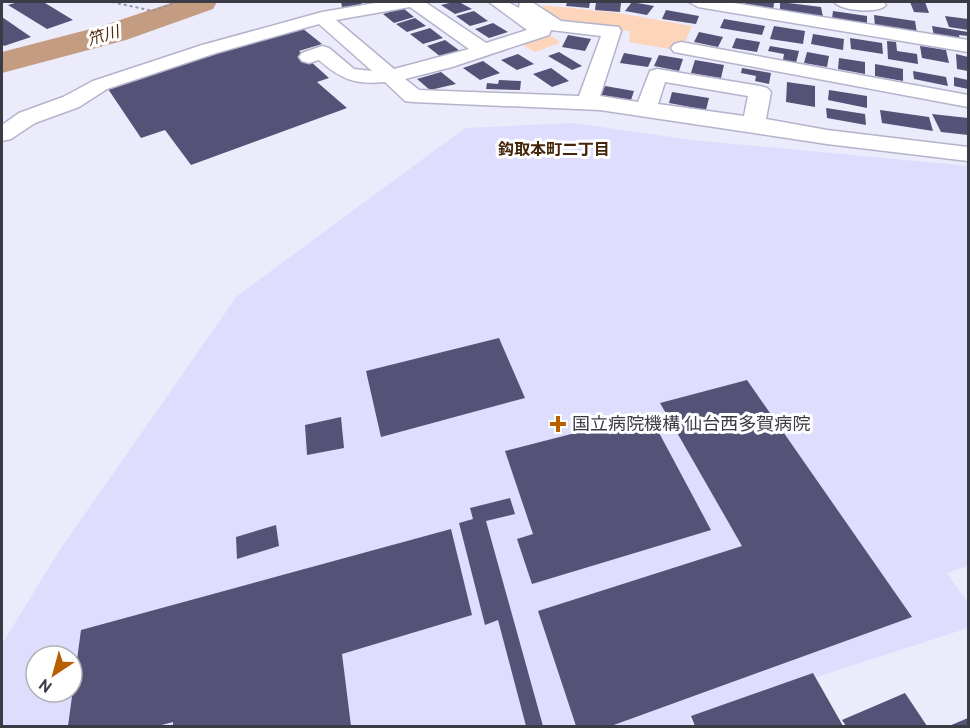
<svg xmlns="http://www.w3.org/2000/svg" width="970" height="728" font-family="Overpass,'Noto Sans JP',sans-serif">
<rect width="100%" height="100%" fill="#ecebfb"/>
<path fill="#deddfe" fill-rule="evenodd" d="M574,123l118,17 276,26v400l-21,7 21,30v25l-278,90 3,8h-691v-82l57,-93 178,-255 228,-168zM36,656h36v36h-36z"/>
<g fill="#fcd5bb">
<path d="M542,5l76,8 74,13 -11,25 -52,-9 1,-11c-24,-2 -78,-1 -88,-26z"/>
<path d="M544,32l15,9v2l-24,9 -17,-10z"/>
</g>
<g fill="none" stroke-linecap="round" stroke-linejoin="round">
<path fill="#c49c81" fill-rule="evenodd" d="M174,2h43l-4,7 -87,31 -124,33v-21l100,-26z"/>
</g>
<g fill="#545277">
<path d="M18,2h31l-4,1 28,17 -26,9 -39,-24z"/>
<path d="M341,2h20l1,3 -20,2z"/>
<path d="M454,2h5l13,7 -17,5 -14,-9z"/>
<path d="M567,2h23l-1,6 -23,-2z"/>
<path d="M596,2l25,1 -1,9 -25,-2z"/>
<path d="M632,2l22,4 -7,9 -22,-4z"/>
<path d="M745,2l29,1 -1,8 -29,-4z"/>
<path d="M780,2l41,5 2,10 -43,-5z"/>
<path d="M910,2h15l4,11 -15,-1z"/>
<path d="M403,8l11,9 -20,6 -11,-9z"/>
<path d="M666,10l33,6 -3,8 -34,-5z"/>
<path d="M474,11l14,10 -18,5 -14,-10z"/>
<path d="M833,11l34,5v9l-35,-6z"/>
<path d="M874,15l41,6 2,12 -42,-7z"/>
<path d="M945,16l23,3v11l-19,-3z"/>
<path d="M2,17l29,20 -27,9 -2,-2z"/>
<path d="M415,18l11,8 -19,6 -11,-8z"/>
<path d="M724,19l41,7 -3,9 -42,-7z"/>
<path d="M493,23l15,9 -19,6 -14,-9z"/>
<path d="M774,26l31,5 -2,13 -33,-5z"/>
<path d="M932,26l36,6v4l-9,-1 1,5 -26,-4z"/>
<path d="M302,28l20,16 -23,7 30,27 -12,4 30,26 -156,57 -26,-35 -24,8 -35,-52z"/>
<path d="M430,28l13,10 -20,6 -13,-10z"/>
<path d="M699,32l24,5 -5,10 -24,-5z"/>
<path d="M813,34l31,5 -1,11 -32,-6z"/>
<path d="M568,35l23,4 -6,12 -23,-4z"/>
<path d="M736,38l24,4 -3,10 -25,-4z"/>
<path d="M850,38l32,5 1,11 -32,-5z"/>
<path d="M445,40l15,11 -19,6 -14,-11z"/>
<path d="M887,41l9,1 1,9 20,3 1,10 -30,-5z"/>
<path d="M770,46l29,5 -3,12 -13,-3 1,-6 -16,-3z"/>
<path d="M920,46l26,4 3,13 -27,-5z"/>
<path d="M559,52l23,14 -10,4 -24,-14z"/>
<path d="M807,52l22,4 -2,11 -23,-4z"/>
<path d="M624,53l28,5 -4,9 -28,-4z"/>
<path d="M518,54l16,10 -17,6 -16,-10z"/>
<path d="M956,54l12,3v14l-11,-2z"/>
<path d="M659,55l24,4 -4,12 -25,-5z"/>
<path d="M839,58l26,4v12l-27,-5z"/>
<path d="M695,60l29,5 -3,13 -30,-5z"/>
<path d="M483,61l17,12 -20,7 -17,-12z"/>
<path d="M875,64l28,5v12l-28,-5z"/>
<path d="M551,68l18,13 -17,6 -19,-13z"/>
<path d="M742,68l29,5 -2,11 -14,-3 1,-5 -15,-3z"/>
<path d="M913,71l33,6 2,9 -34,-7z"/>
<path d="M441,72l15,12 -26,6 -13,-11z"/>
<path d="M954,77l14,3v9l-14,-3z"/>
<path d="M499,80l22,1 -1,9 -34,-1 1,-6 11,1z"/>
<path d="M787,82l28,4v21l-29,-5z"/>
<path d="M605,86l29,5 -3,9 -30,-5z"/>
<path d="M829,90l38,6v12l-39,-8z"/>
<path d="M672,92l37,6 -3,12 -37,-7z"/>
<path d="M826,108l39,6 1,11 -39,-7z"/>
<path d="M880,110l49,7 4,14 -51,-8z"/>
<path d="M932,114l36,4v17l-27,-3z"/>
<path d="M499,338l26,60 -144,39 -15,-66z"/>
<path d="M747,380l165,237 -301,109h-35l-38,-115 204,-65 -82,-143z"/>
<path d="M649,414l62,116 -179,54 -15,-45 16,-5 -28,-83z"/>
<path d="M341,417l3,31 -37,7 -2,-30z"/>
<path d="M510,498l5,16 -29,7 57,205h-17l-28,-106 -13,5 -26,-102 14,-4 -3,-11z"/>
<path d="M276,525l3,21 -42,13 -1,-22z"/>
<path d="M451,529l21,86 -130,39 9,72h-178v-4l-15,4h-90l13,-96z"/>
<path d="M813,673l30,53h-148l-4,-10z"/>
<path d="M905,693l22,33h-81l-4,-6z"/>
<path d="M968,718v8h-19z"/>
</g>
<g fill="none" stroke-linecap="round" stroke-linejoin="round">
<g stroke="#b4b3cc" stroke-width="3">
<g id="minor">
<path d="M381,2h44l61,41 41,-13 -38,-28h19l11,6 1,-6h12l29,19 58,6 2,4 -21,65 38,6 12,-31 7,-2 103,17 7,2 4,4 -5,27 61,11 141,17v14l-141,-17 -227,-34 -187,-8 -8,-1 -20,-19c-29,3 -45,-3 -66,-22l-10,3 -7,-2 -3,-4 3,-4 20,-7 7,2 25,21 18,2 -53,-47 -103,29 -109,36 -28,18 -44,16 -24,16 -9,2v-16l17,-12 44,-16 30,-16 109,-36 120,-33zM410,7l59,42 -75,20 -58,-49zM551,30l50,6 -22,60 -160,-6 -14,-11 47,-12 97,-32zM665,82l83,14 -4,20 -86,-12z"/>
<path d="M689,2h38l241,38v12l-270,-45z"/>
<path d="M834,2h49l3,3c-8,9 -44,6 -52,-3z"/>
<path d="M681,42l287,53v12l-294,-55 -3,-4 3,-4z"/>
</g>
</g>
<path stroke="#9595a2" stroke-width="2" stroke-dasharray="3 3" stroke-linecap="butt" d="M112,2l41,9 24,-9"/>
<use href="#minor" fill="#fff" fill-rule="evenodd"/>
</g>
<path fill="#b95f00" stroke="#fff" stroke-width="2" d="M555 415h6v6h6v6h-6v6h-6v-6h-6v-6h6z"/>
<g text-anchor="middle" stroke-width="6" stroke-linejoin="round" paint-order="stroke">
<g font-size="16" font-style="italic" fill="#502808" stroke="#fff">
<text transform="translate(103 35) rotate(-16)" y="6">笊川</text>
</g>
<g font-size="16" font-weight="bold" fill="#44250c" stroke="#fff">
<text x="554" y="155">鈎取本町二丁目</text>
</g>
<g font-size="18" fill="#3b3b45" stroke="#fff" text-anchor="start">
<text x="572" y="430">国立病院機構 仙台西多賀病院</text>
</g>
</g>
<rect width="970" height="728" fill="none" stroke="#3b3b45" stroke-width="6"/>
<g transform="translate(54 674) rotate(216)"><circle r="28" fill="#ffffff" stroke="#b1b1b5" stroke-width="1.5"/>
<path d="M0-4.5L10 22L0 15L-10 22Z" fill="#b95f00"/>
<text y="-9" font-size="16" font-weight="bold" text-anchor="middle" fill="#3b3b45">N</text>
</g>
</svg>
